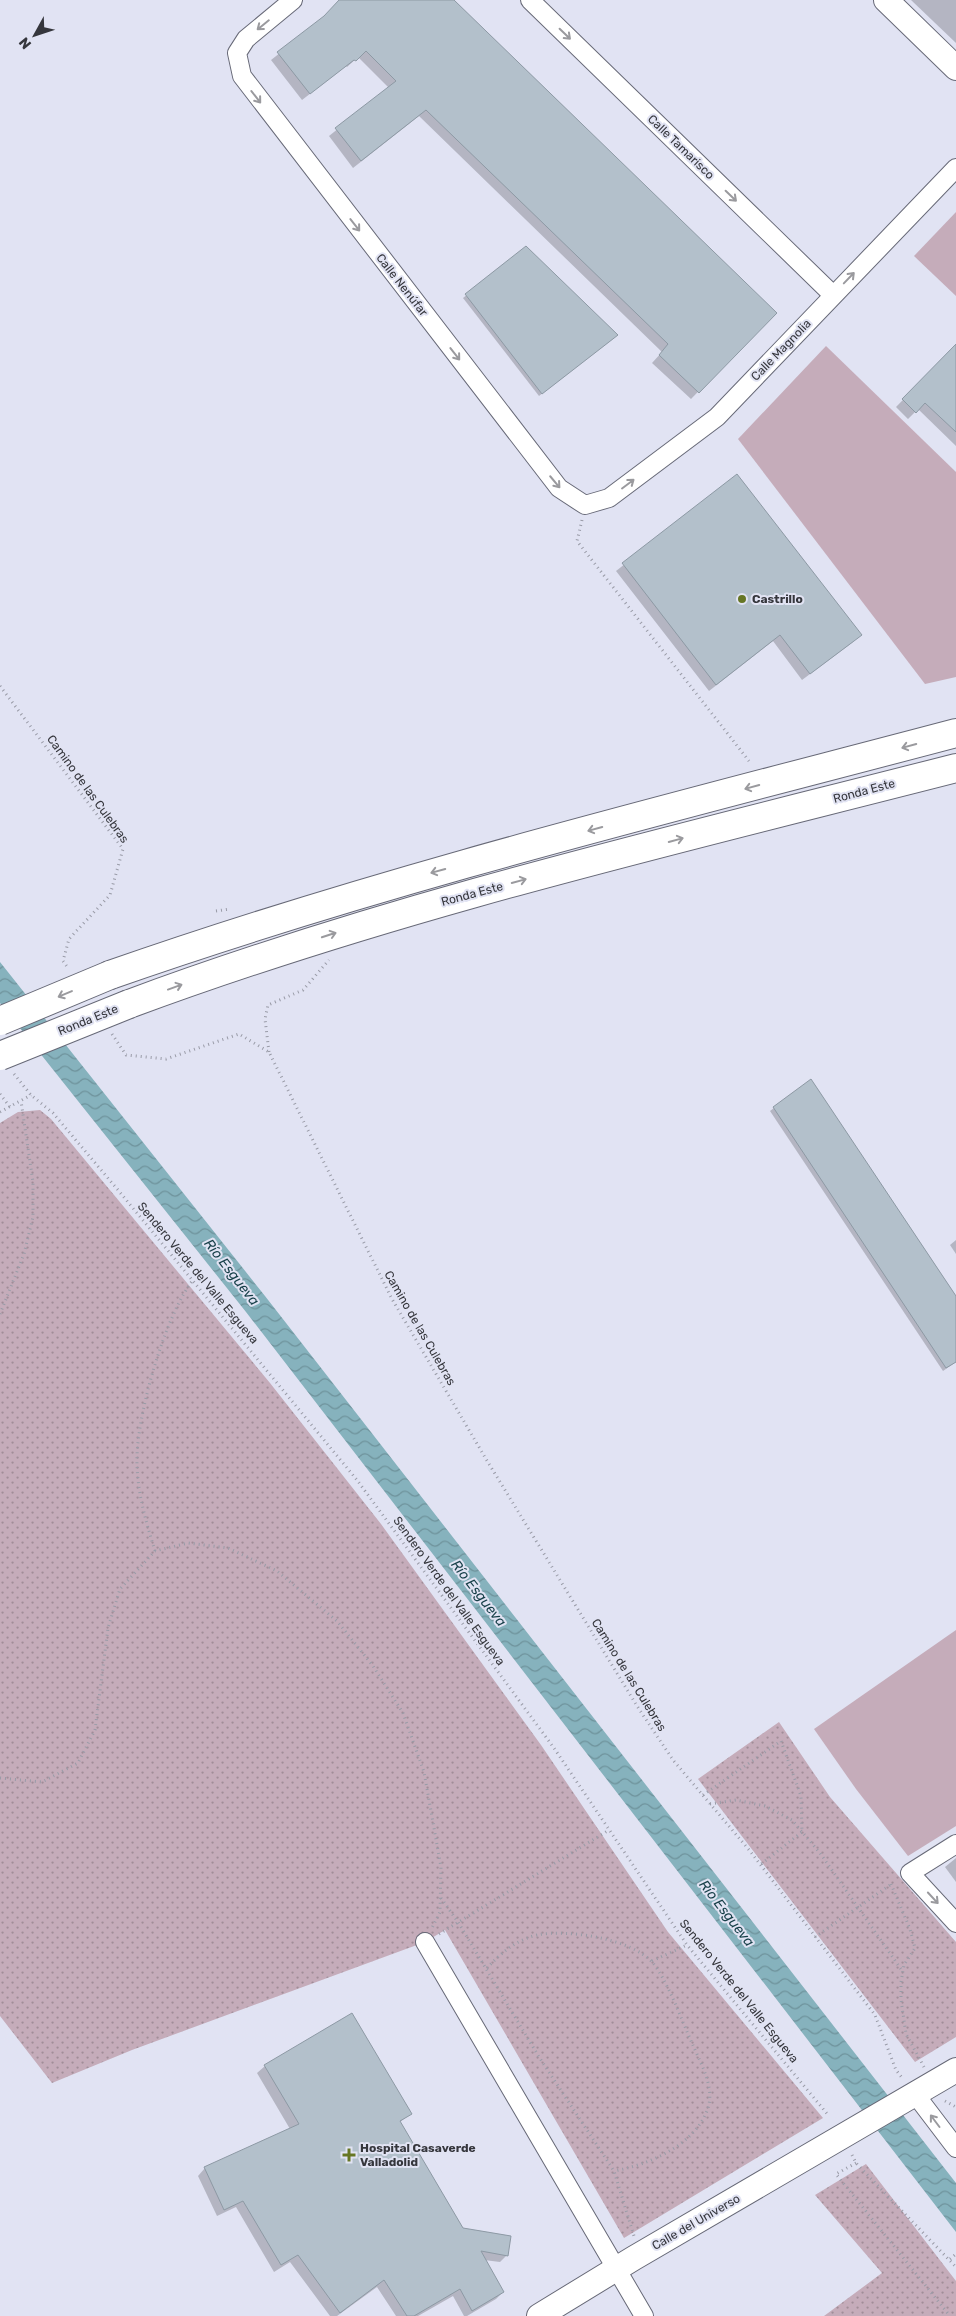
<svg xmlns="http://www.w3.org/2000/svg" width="956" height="2316" font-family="Rubik,sans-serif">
<defs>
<pattern id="park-dots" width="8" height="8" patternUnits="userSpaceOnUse" patternTransform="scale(1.25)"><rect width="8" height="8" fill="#c5acba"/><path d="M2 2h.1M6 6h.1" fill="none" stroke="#a18d98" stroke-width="1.8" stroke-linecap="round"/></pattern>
<pattern id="water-waves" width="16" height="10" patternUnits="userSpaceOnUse" patternTransform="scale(1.25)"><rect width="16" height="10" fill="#86b2bd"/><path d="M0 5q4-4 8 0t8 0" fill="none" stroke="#6e929b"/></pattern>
</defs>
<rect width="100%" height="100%" fill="#e1e3f3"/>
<g fill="#c5acba">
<path d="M956,212v84l-42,-40z"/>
<path d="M826,346l130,126v205l-31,7 -187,-245z"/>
<path d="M956,1630v196l-48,30 -52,-67 -42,-60z"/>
</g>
<g fill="url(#park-dots)">
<path d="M40,1110l11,9 219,264 111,141 160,221 127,187 155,186 -199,120 -179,-308 -20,12 -293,108 -80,33 -52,-67v-893l18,-11z"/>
<path d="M779,1722l51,75 126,145v95l-41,25 -217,-283z"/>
<path d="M866,2164l90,117v35h-132l58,-43 -67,-78z"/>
</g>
<path fill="url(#water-waves)" d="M0,962l265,334 691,887v49l-710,-920 -246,-309z"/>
<g fill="#0003">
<path d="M340,0h112l323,313 -84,86 -39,-36 10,-11 -243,-236 -66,52 -24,-32 60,-48 -31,-31 -11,10 -1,-1 -44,34 -31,-40 52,-41z"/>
<path d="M911,0h45v43z"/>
<path d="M526,248l88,90 -75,58 -76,-98z"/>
<path d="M956,346v100l-38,-37 -10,10 -12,-12z"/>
<path d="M737,476l116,166 -51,38 -29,-39 -64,50 -93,-120z"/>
<path d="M811,1080l145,219v63l-13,9 -173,-260z"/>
<path d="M956,1240v14l-6,-9z"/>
<path d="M956,1858v24l-11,-15z"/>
<path d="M351,2014l59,100 -11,9 64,106 44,26 -7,7 -16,-2 19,32 -7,7 -29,17h-3l-11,-20 -35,20h-22l-19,-29 -40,29h-7l-40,-54 -16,10 -38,-65 -19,9 -19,-40 7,-8 85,-39 -33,-56 8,-7z"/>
</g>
<g fill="#b3c0cb" stroke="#8d99a4">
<path d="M339,0h115l323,313 -78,80 -40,-38 9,-11 -242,-234 -65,51 -26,-33 61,-47 -30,-30 -10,10 -2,-1 -44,34 -33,-42 47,-36z"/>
<path d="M526,246l92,89 -76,59 -77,-100z"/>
<path d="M956,344v88l-31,-29 -9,10 -14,-14z"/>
<path d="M737,474l125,161 -52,39 -30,-39 -64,50 -94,-122z"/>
<path d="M811,1079l145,217v66l-10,6 -173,-261z"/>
<path d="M352,2013l60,101 -12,7 63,107 48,8 -3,20 -27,-5 23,41 -32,19 -12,-22 -46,27h-7l-23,-36 -44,33 -42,-58 -17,10 -38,-64 -19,9 -20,-43 95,-43 -35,-59z"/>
</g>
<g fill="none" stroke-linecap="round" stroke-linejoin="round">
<g stroke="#676977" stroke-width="20">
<g id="street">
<path d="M293,0l-47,39 -9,14 5,23 317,412 26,17 24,-7 108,-81 239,-249"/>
<path d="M530,0l303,295"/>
<path d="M956,1844l-46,29 46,50"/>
<path d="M425,1942l219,374"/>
<path d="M915,2094l41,54"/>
</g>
</g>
<g stroke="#676977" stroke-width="26">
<g id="secondary">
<path d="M886,0l70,68"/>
<path d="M539,2316l95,-58 322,-188"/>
</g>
</g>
<g stroke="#676977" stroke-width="30">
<g id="highway">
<path d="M110,975c277,-97 562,-167 846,-242"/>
<path d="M129,1004c269,-100 550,-165 827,-236"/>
</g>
</g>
<g stroke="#999ba7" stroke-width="3" stroke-dasharray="1 4" stroke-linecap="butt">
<path d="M582,520l-5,21 172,220"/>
<path d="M0,686l123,163 -13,46 -41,44 -6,22 5,7"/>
<path d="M216,911l14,-2"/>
<path d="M112,1034l14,21 40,4 73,-25 30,18 123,247 94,160 151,247 36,54 77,91 125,164 21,55 7,9"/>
<path d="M269,1052l-4,-33 3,-14 35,-15 26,-30"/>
<path d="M14,1074l17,21 22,18 65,77 239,290 197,268 133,197 142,171"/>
<path d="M0,1094l10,13"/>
<path d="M0,1112l31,-17"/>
<path d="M0,1314l24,-60 9,-37v-35l-12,-81"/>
<path d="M155,1551c-9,-29 -17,-56 -18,-86 -2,-45 28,-150 56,-185"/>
<path d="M0,1778l42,4 36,-19 17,-33 13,-102 12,-39 35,-38 33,-8 40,5 49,23 60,50 36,45 30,47 21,59 17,95 -1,45 -8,16"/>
<path d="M703,1795l78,-54 20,55 1,36 -42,33"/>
<path d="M710,1804l26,-4 29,6 27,14 28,33 83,119"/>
<path d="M891,1884l19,45 5,19 -11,17 -3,17v18l5,34 18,33"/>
<path d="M441,1898l17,24 81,135 75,114 20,65"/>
<path d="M439,1934l170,-104"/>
<path d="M815,1937l78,-54"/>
<path d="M652,1961l35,-16"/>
<path d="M487,1968c14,-15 29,-28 50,-33 29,-6 93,3 115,27 15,17 30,59 40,81 8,19 23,44 16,65 -12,37 -60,57 -94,63"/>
<path d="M945,2101l11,6"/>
<path d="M852,2155l4,8 100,104"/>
<path d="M856,2163l-20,11 114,142"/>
<path d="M950,2259l6,-5"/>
</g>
<use href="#street" stroke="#fff" stroke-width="18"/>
<use href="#secondary" stroke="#fff" stroke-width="24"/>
<use href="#highway" stroke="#fff" stroke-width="28"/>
<g stroke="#676977" stroke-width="30" stroke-linecap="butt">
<g id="highway-bridge">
<path d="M0,1021l110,-46"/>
<path d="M0,1056l129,-52"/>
</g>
</g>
<use href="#highway-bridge" stroke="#fff" stroke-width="28"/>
</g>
<defs><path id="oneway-shaft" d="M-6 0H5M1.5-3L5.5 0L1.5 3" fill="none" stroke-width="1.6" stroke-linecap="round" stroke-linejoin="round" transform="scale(1.25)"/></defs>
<g stroke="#9a9a9e">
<use href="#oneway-shaft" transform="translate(263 25) rotate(141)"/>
<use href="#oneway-shaft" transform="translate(565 34) rotate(44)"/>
<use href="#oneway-shaft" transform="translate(256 97) rotate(52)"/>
<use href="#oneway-shaft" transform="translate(731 196) rotate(44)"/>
<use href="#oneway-shaft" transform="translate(355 225) rotate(52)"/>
<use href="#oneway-shaft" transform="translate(849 278) rotate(-46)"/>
<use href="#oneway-shaft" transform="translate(455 354) rotate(52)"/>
<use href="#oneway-shaft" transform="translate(555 482) rotate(50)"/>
<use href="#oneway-shaft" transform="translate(628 484) rotate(-37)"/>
<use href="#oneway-shaft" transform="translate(909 746) rotate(165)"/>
<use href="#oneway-shaft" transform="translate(752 787) rotate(165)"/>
<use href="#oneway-shaft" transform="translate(595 829) rotate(165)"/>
<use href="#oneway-shaft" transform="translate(676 840) rotate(-15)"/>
<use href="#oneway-shaft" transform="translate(438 871) rotate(165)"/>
<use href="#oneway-shaft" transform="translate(519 881) rotate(-15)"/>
<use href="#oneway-shaft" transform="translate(329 935) rotate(-18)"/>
<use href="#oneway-shaft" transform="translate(175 987) rotate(-20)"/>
<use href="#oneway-shaft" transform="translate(65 994) rotate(157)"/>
<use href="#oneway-shaft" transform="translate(933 1898) rotate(47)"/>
<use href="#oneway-shaft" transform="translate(935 2121) rotate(-127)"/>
</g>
<g fill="#667624" stroke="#e1e3f3" stroke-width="2">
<circle cx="742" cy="599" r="5"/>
<path d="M346.5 2147.5h5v5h5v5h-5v5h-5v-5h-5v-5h5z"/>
</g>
<g text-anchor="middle" stroke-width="4" stroke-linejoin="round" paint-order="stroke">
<g font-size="12" fill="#35363c" stroke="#e1e3f3">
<text transform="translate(681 147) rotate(44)" y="4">Calle Tamarisco</text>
<text transform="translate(402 285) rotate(52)" y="4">Calle Nenúfar</text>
<text transform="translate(781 350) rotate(-46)" y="4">Calle Magnolia</text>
<text transform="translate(88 789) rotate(54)" y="4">Camino de las Culebras</text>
<text transform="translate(864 791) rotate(-15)" y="4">Ronda Este</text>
<text transform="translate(472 894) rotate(-15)" y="4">Ronda Este</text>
<text transform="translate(88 1020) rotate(-22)" y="4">Ronda Este</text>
<text transform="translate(198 1273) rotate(50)" y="4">Sendero Verde del Valle Esgueva</text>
<text transform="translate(420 1328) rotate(60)" y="4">Camino de las Culebras</text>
<text transform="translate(449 1591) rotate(54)" y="4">Sendero Verde del Valle Esgueva</text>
<text transform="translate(629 1675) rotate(58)" y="4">Camino de las Culebras</text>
<text transform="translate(739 1991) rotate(51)" y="4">Sendero Verde del Valle Esgueva</text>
<text transform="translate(696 2222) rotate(-30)" y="4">Calle del Universo</text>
</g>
<g font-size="12" font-weight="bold" fill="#35363c" stroke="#e1e3f3" text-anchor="start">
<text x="752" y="603">Castrillo</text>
<text x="360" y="2152">Hospital Casaverde<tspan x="360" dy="14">Valladolid</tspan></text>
</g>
<g font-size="14" font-style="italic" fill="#153e47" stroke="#e1e3f3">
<text transform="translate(232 1272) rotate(52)" y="5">Río Esgueva</text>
<text transform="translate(479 1593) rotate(52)" y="5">Río Esgueva</text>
<text transform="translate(727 1913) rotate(52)" y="5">Río Esgueva</text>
</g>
</g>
<g transform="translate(35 35) rotate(230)" stroke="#e1e3f3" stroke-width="4" paint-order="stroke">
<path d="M0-4L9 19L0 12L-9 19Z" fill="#35363c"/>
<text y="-8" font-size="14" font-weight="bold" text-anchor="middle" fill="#35363c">N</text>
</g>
</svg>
